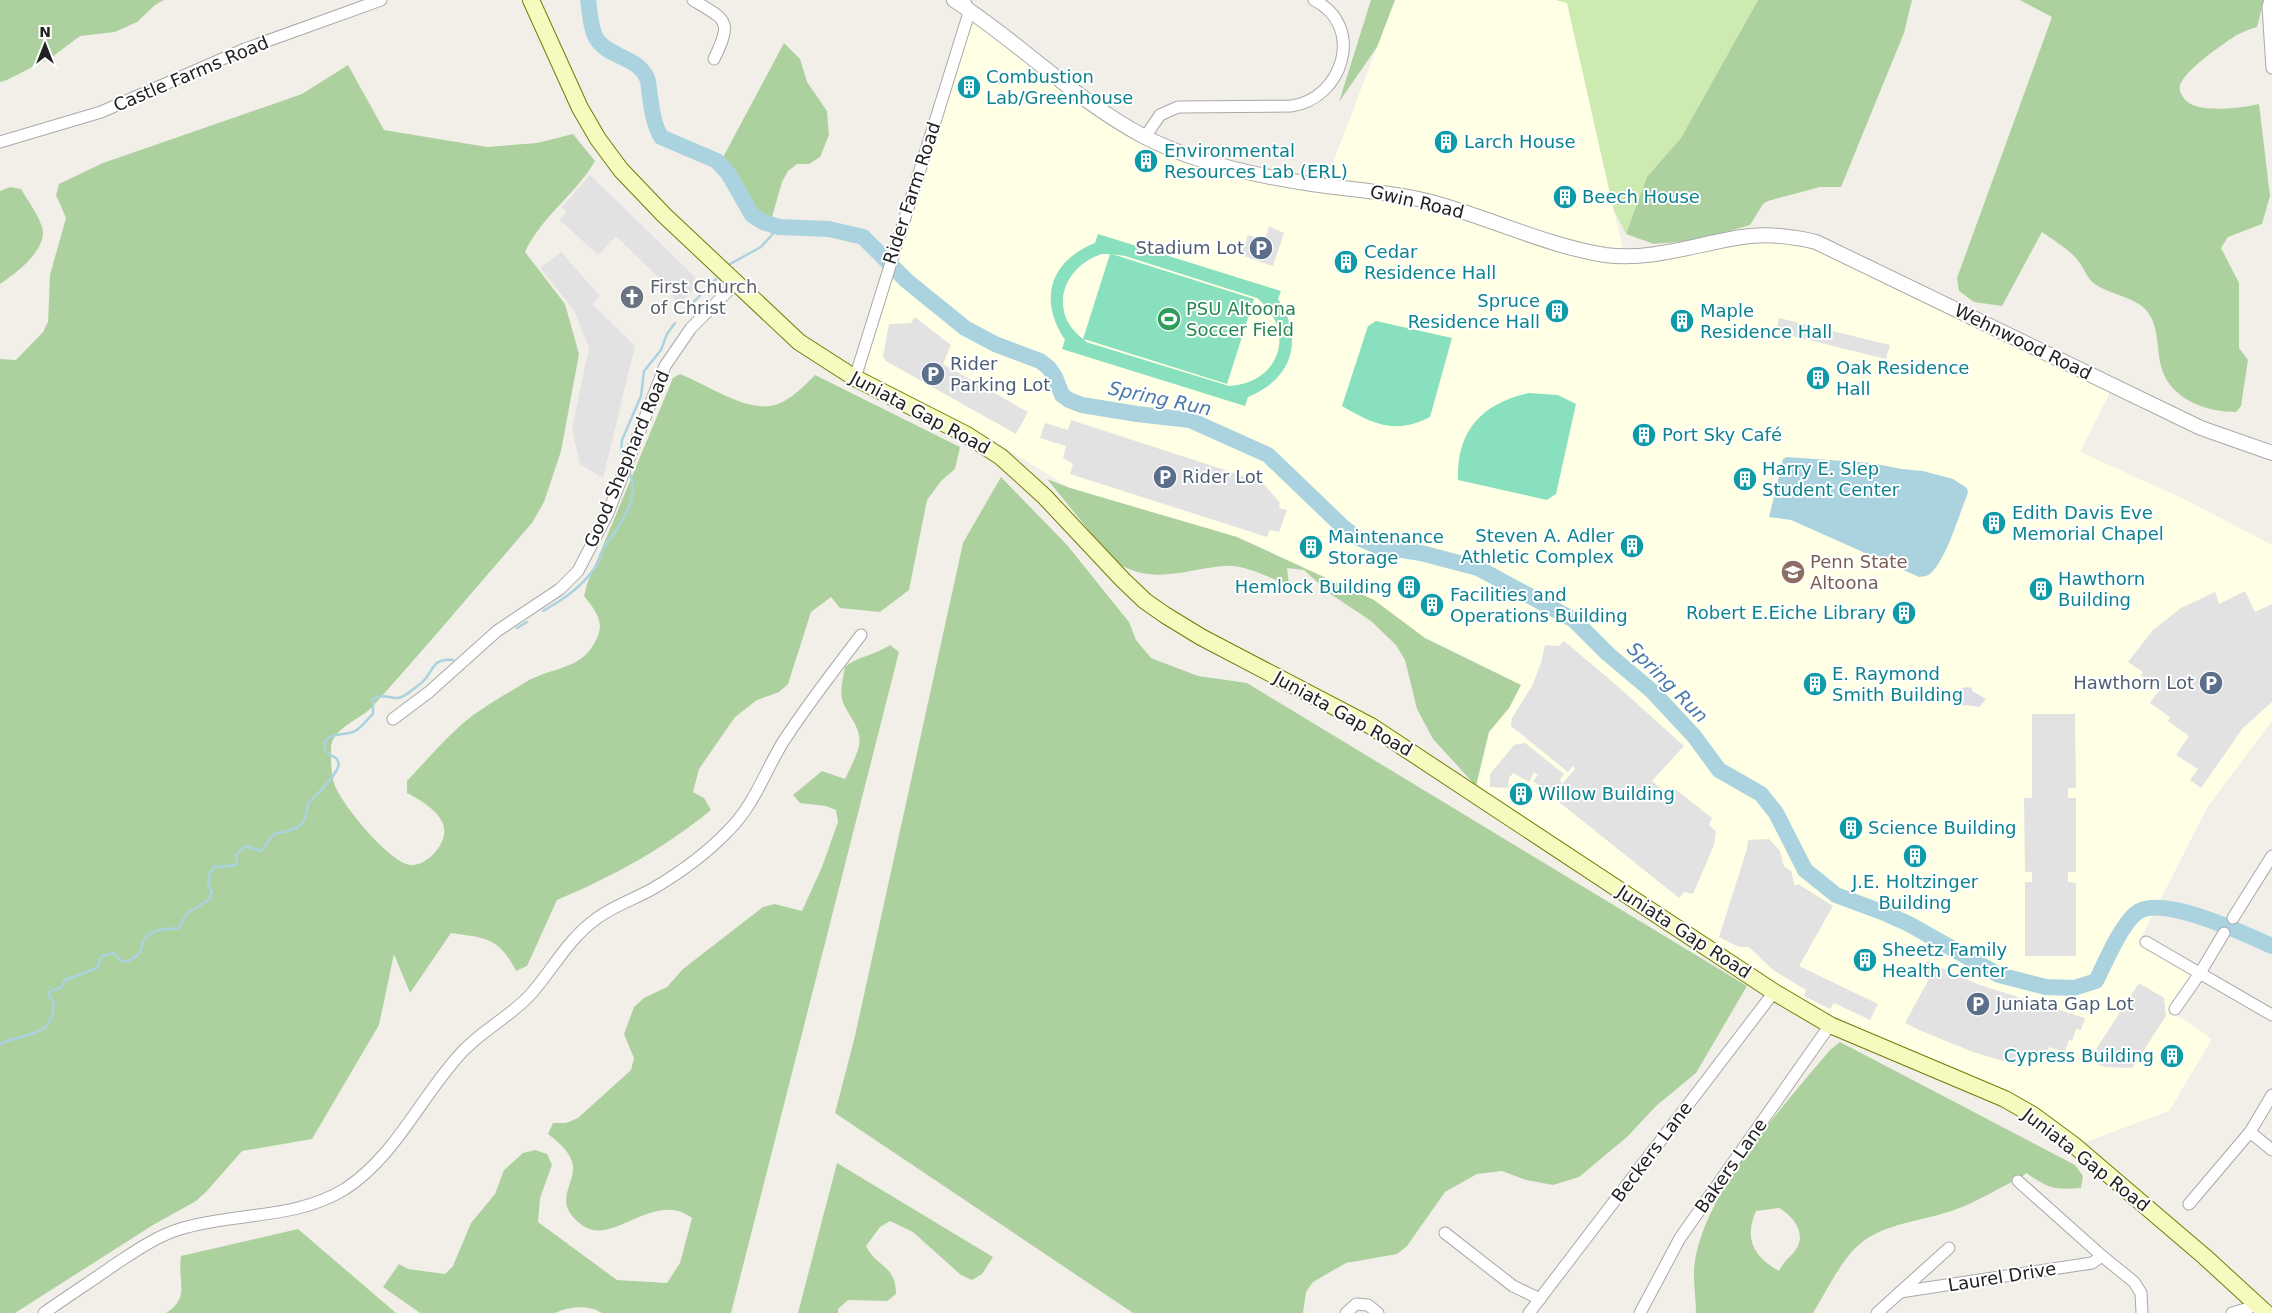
<svg xmlns="http://www.w3.org/2000/svg" width="2272" height="1313" font-family="'DejaVu Sans',sans-serif">
<rect width="100%" height="100%" fill="#f2efe9"/>
<path fill="#ffffe5" d="M1395,0h161l11,3 58,256 130,-19 48,3 249,119 58,30 -30,60 102,46 90,47v176l-64,85 -69,136 53,33 -21,36 41,28 -43,72 -86,32 -32,-26 -38,-22 -141,-61 -55,-26 -107,-67 -234,-155 13,-54 20,-24 12,-23 -96,-47 -51,-38 -137,-63 -167,-49 -81,-50 -115,-60 -8,-7 -1,-8 106,-342 6,1 169,119 177,48z"/>
<path fill="#cdebb0" d="M1556,0h202l-77,138 -34,39 -21,57 -12,-23 -47,-208z"/>
<g fill="#add19e" fill-rule="evenodd">
<path d="M0,0h164l-9,5 -18,17 -22,10 -35,4 -28,21 -45,23 -7,2z"/>
<path d="M1371,0h24l-18,47 -38,55z"/>
<path d="M1758,0h154l-8,33 -63,154h-21l-52,14 -5,3 -13,21 -51,15 -45,4 -28,-10 21,-57 34,-39z"/>
<path d="M2020,0h244l-7,27c-7,2 -15,5 -22,9 -13,9 -52,35 -55,50 -1,5 1,7 3,11 10,18 58,11 76,7l11,92 -8,28 -34,13 -7,11 18,35v65l9,12 -7,46 -5,6c-30,0 -67,-13 -75,-46 -5,-20 -1,-42 -17,-58 -12,-11 -34,-14 -48,-23 -9,-5 -13,-20 -20,-27 -9,-10 -23,-18 -34,-26l-40,74 -28,-4 -15,-11 -2,-13 95,-261z"/>
<path d="M784,43l16,16 7,23 20,29 2,24 -9,22 -11,7h-12l-9,7 -6,11 -10,35 -12,1c-18,-18 -33,-33 -39,-57z"/>
<path d="M348,65l36,65 103,17 50,-4 36,-9 22,27c-19,33 -54,56 -70,91l40,52 14,50 -18,97 -17,51 -12,21c-53,61 -105,123 -159,183 -12,14 -43,22 -42,44 0,10 0,23 3,33 6,20 55,79 76,82 17,2 40,-23 33,-41 -5,-14 -23,-24 -36,-31v-12c17,-18 34,-38 53,-55 16,-15 46,-32 66,-44 19,-12 50,-13 64,-32 17,-24 10,-34 -6,-54l3,-12 86,-206 7,-4c26,10 67,39 95,31 16,-5 29,-19 40,-30l145,72 -5,22 -14,12 -14,19 -18,90 -29,22 -40,-4 -9,-11 -20,15 -23,72 -9,8 -22,8 -22,17 -36,52 -6,23 11,6 7,12c-46,38 -99,67 -154,90l-30,66 -11,5c-17,-34 -31,-33 -65,-38l-41,60 -16,-39 -15,71 -67,114 -70,12 -36,41 -10,9 -43,24 -138,88h-15v-954l16,1 27,-28 5,-10 2,-47 16,-57 -10,-23 3,-11 44,-21 199,-69z"/>
<path d="M10,187l11,2c7,12 17,25 21,38 7,22 -27,47 -42,57v-93z"/>
<path d="M1001,477l66,68 62,77 7,18 15,18 47,18 49,7 500,303 -51,87 -40,33 -29,31 -48,40 -26,8 -27,-5 -24,-9 -25,3 -32,18 -38,54 -10,8 -51,9 -33,19 -7,10 -3,21h-170l-298,-200 20,-77 108,-493z"/>
<path d="M1047,479l23,9 167,49 137,63 51,38 96,47 -12,23 -20,24 -13,54 -43,-47 -16,-30 -12,-49 -9,-15 -25,-24 -42,-28 -25,-23 -17,-2 2,17c-20,-7 -44,-21 -66,-19 -36,3 -69,19 -104,-2 -11,-8 -20,-21 -28,-31 -15,-18 -29,-36 -44,-54z"/>
<path d="M890,645l9,7 -168,661h-129c-14,-8 -31,-7 -47,0h-135l-37,-26 16,-23 9,5 37,5 8,-8 18,-43 24,-29 9,-24 19,-17 12,-3 12,4 5,11 -12,33 -2,24 79,58 50,3 13,-20 12,-45c-39,-29 -79,30 -110,7 -34,-25 -1,-43 -11,-66 -4,-10 -15,-19 -23,-25l5,-11h13l12,-5 53,-48 3,-12 -10,-24 10,-27 10,-9 23,-11 16,-18 80,-62 12,-3 27,7 20,-44 16,-45 -2,-12 -10,-4 -26,-3 -7,-8 29,-24 23,8c5,-10 11,-22 14,-33 3,-19 -10,-28 -16,-44 -4,-11 0,-23 2,-35 13,-11 31,-12 45,-22z"/>
<path d="M1840,1042l235,123 8,11 -2,12c-28,2 -32,0 -55,-15l-8,8h-4c-17,8 -34,19 -52,26 -30,13 -76,15 -101,36 -19,15 -35,49 -48,70h-117c0,-17 -4,-36 -1,-53 12,-71 89,-155 135,-210zM1779,1208c13,7 27,24 18,40 -5,8 -12,11 -18,23 -26,-14 -35,-33 -23,-60z"/>
<path d="M837,1163l156,94 -11,17 -10,6 -11,-5 -48,-43 -23,-11 -10,6 -14,19c11,22 30,19 30,48l-9,7 -39,-1 -10,9v4h-40z"/>
<path d="M298,1229l98,84h-230c25,-16 11,-32 15,-57z"/>
</g>
<g fill="#88e0be" fill-rule="evenodd">
<path d="M1098,234l183,57 -3,8c27,41 14,80 -30,98l-3,9 -183,-57 3,-9c-27,-41 -15,-79 30,-97zM1102,254h8l-27,85c-36,-27 -20,-73 19,-85zM1112,254l13,2 132,42c40,32 24,85 -28,88l-143,-44 -2,-3 143,45 27,-85z"/>
<path d="M1376,321l76,17 -22,79c-35,18 -57,7 -88,-11l26,-80z"/>
<path d="M1529,393l29,2 18,9 -20,90 -9,6 -89,-20c-2,-49 24,-77 71,-87z"/>
</g>
<g fill="#e2e2e2">
<path d="M590,175l105,102 -1,12 -15,16 -5,-6 -4,-10 -54,-53 -18,19 -38,-35 6,-8 -4,-5z"/>
<path d="M1269,226l15,7 -11,33 -32,-11 7,-20 17,5z"/>
<path d="M561,252l39,44 -8,8 43,42 -32,132 -23,-14 -8,-35 17,-81 -15,-38 -34,-42z"/>
<path d="M915,317l36,28 -8,19 85,48 -12,22 -130,-73 -3,-5 6,-32 22,-1z"/>
<path d="M1779,318l111,27 -4,14 -110,-27z"/>
<path d="M1071,420l191,62 18,21 -1,5 8,2 -8,22 -9,-2 -3,7 -197,-63 3,-10 -10,-6 3,-12 -26,-8 5,-15 23,7z"/>
<path d="M2245,591l10,21 17,-8v98l-29,26 -42,60 -11,-8 8,-11 -22,-14 13,-19 -21,-15 2,-4 -20,-14 10,-14 -19,-13 2,-4 -15,-10 25,-32 28,-22 34,-16 4,12z"/>
<path d="M1564,641l51,43 69,62 -32,35 13,11 8,-5 39,31 -3,7 7,6 -2,14 -21,49 -9,-2 -5,6 -120,-96 5,-7 -8,-7h-3l-4,5 -16,-12 5,-6 -4,-3 -5,10 -16,-9 -4,5 -1,10 -18,-1v-13l24,-29 11,-2 39,31 -4,6 2,4 13,-15 -2,-3 -5,6 -57,-46 1,-8 20,-32 9,-23 4,-18 14,1z"/>
<path d="M2032,714h43l1,74h-8v10h8v74h-8v10l8,1v73h-51v-74h7v-10h-7l-1,-74h8z"/>
<path d="M1769,839l11,12 4,15 7,5 4,15 3,-2 35,22 -34,60 79,38 -8,16 -36,-17 -4,6 -26,-13 2,-6 -33,-20 -24,-23h-10l-20,-10 28,-88 1,-9z"/>
<path d="M1927,961l50,23 108,34 -4,12 -5,-1 -4,12 -3,-1 -4,12 -16,-5 -4,12 -18,-5 -4,13 -50,-15 -54,-22 -14,-7 25,-46 -10,-5z"/>
<path d="M2139,983l25,15 2,18 -34,52 -27,-1 -16,-7z"/>
</g>
<path fill="#dddde8" d="M1967,687l5,1v3l14,8 -7,8 -13,-2 -10,2 -7,-8 13,-8v-3z"/>
<path fill="#aad3df" d="M1787,457l84,6 31,6 21,2 30,8 14,9 1,5c-9,21 -21,66 -38,81 -4,3 -7,2 -11,3l-128,-57 -22,-3 14,-58z"/>
<g fill="none" stroke-linecap="round" stroke-linejoin="round">
<g stroke="#aad3df" stroke-width="2.5">
<path d="M730,264l31,-17 18,-20"/>
<path d="M686,310l30,-31"/>
<path d="M621,453l1,-13 19,-44 3,-25 17,-21 6,-16 8,-11"/>
<path d="M543,611c21,-12 42,-26 55,-48 3,-5 3,-12 7,-17 16,-23 35,-45 25,-73"/>
<path d="M517,628l10,-6"/>
<path d="M0,1044c25,-12 53,-5 54,-41l-4,-5 -1,-5 3,-3c8,0 10,-3 13,-10l32,-12 5,-12 12,-3 8,9c12,-1 21,-9 21,-21l6,-7 10,-4 20,-2 8,-15 22,-13 3,-8 -4,-6 2,-13 4,-6 23,-2 -1,-10 9,-9 16,5 13,-17c23,-5 32,-5 34,-31 9,-9 29,-27 31,-39l-2,-5 -12,-8c-4,-19 16,-15 28,-19 7,-2 14,-13 20,-18v-15c10,-5 13,-2 23,-1 8,1 18,-10 24,-14 14,-10 10,-27 33,-24"/>
</g>
<path stroke="#aad3df" stroke-width="16" d="M588,0c2,12 2,27 8,38 12,20 40,17 51,40 2,5 2,13 3,19 2,14 4,28 11,40l56,24 11,12 24,42 11,7 16,5 50,2 34,8 44,44 58,47 30,16 45,17 9,7 6,9 7,18 7,5 13,5 55,9 53,6 78,35 75,72 13,10 21,9 44,7 57,15 96,52 34,34 44,37 42,45 25,34 42,24 15,19 29,57 31,25 46,17 27,12 90,51 47,12 28,1 22,-7c10,-20 23,-52 39,-67 24,-22 110,20 137,32"/>
<g stroke="#a9a9a9" stroke-width="13">
<g id="minor">
<path d="M693,0c35,21 39,21 21,59"/>
<path d="M2270,0l-2,7 4,61"/>
<path d="M1145,137l15,-22 18,-8 113,-1c52,-7 75,-80 23,-106"/>
<path d="M0,142l101,-30 144,-63 136,-49"/>
<path d="M855,378l113,-362 -2,-12"/>
<path d="M393,719l36,-27 68,-61 63,-42 18,-18 30,-58 57,-147 26,-38 44,-44"/>
<path d="M2233,918l39,-62"/>
<path d="M2146,942l126,73"/>
<path d="M2175,1009l25,-36 24,-40"/>
<path d="M2250,1132l22,18"/>
<path d="M2018,1181l84,75 32,26 7,11 1,20"/>
<path d="M2189,1204l61,-72 22,-37"/>
<path d="M1445,1233l68,53 27,13"/>
<path d="M1900,1292l192,-29 10,-7"/>
<path d="M44,1313c24,-17 49,-33 73,-50 20,-13 40,-27 63,-34 54,-17 115,-9 165,-40 52,-34 77,-95 118,-138 21,-22 48,-35 68,-57 22,-25 37,-55 65,-75 17,-13 39,-20 58,-31 27,-16 53,-35 74,-57 27,-27 36,-58 55,-89 24,-37 51,-72 78,-107"/>
<path d="M1346,1313l10,-9 12,1 10,8"/>
<path d="M1529,1313l245,-321"/>
<path d="M1640,1313l40,-75 150,-213"/>
<path d="M1877,1313l72,-65"/>
<path d="M2232,1313l27,-8"/>
</g>
</g>
<g stroke="#a9a9a9" stroke-width="16">
<path id="tertiary" d="M954,0c65,42 120,99 189,136 49,26 114,40 169,48 40,6 80,8 119,18 57,15 116,44 174,53 47,6 91,-11 137,-18 25,-4 49,-1 74,5l385,186 71,25"/>
</g>
<g stroke="#707d05" stroke-width="18">
<path id="secondary" d="M531,0l49,108 18,31 23,31 43,45 135,127 56,36 112,57 34,22 43,39 79,84 22,21 20,14 36,22 170,89 403,266 56,33 175,74 28,16 42,31 130,111 61,56"/>
</g>
<use href="#minor" stroke="#fff" stroke-width="11"/>
<use href="#tertiary" stroke="#fff" stroke-width="14"/>
<use href="#secondary" stroke="#f7fabf" stroke-width="16"/>
</g>
<defs>
<g id="building-disc" transform="scale(1.25)"><circle r="9.5" fill="#0f9aa8" stroke="#fff"/><path d="M-4-6H4V6H1V3H-1V6H-4ZM-2.5-4.3h1.7v1.8h-1.7ZM.8-4.3h1.7v1.8H.8ZM-2.5-1h1.7V.8h-1.7ZM.8-1h1.7V.8H.8Z" fill="#fff"/></g>
<g id="parking-disc" transform="scale(1.25)"><circle r="9.5" fill="#5c6f8a" stroke="#fff"/><path d="M-3.5-5.5H1a3.5 3.5 0 0 1 0 7H-1V5.5H-3.5ZM-1-3.4V-.6H.8a1.4 1.4 0 0 0 0-2.8Z" fill="#fff"/></g>
<g id="church-disc" transform="scale(1.25)"><circle r="9.5" fill="#6b7280" stroke="#fff"/><path d="M-1.2-6h2.4v3.5h3.3v2.4h-3.3V6h-2.4V-.1h-3.3v-2.4h3.3Z" fill="#fff"/></g>
<g id="stadium-disc" transform="scale(1.25)"><circle r="9.5" fill="#2e9e5b" stroke="#fff"/><path d="M0-5a6.5 5 0 1 0 0 10a6.5 5 0 1 0 0-10ZM-3.5-1.8h7v3.6h-7Z" fill="#fff"/></g>
<g id="university-disc" transform="scale(1.25)"><circle r="9.5" fill="#8d6e63" stroke="#fff"/><path d="M0-5L7-2L0 1L-7-2ZM-4 1L0 2.5L4 1V4Q0 6-4 4Z" fill="#fff"/></g>
</defs>
<g fill-rule="evenodd">
<use href="#building-disc" x="969" y="87"/>
<use href="#building-disc" x="1446" y="142"/>
<use href="#building-disc" x="1146" y="161"/>
<use href="#building-disc" x="1565" y="197"/>
<use href="#parking-disc" x="1261" y="248"/>
<use href="#building-disc" x="1346" y="262"/>
<use href="#church-disc" x="632" y="297"/>
<use href="#building-disc" x="1557" y="311"/>
<use href="#stadium-disc" x="1169" y="319"/>
<use href="#building-disc" x="1682" y="321"/>
<use href="#parking-disc" x="933" y="374"/>
<use href="#building-disc" x="1818" y="378"/>
<use href="#building-disc" x="1644" y="435"/>
<use href="#parking-disc" x="1165" y="477"/>
<use href="#building-disc" x="1745" y="479"/>
<use href="#building-disc" x="1994" y="523"/>
<use href="#building-disc" x="1632" y="546"/>
<use href="#building-disc" x="1311" y="547"/>
<use href="#university-disc" x="1793" y="572"/>
<use href="#building-disc" x="1409" y="587"/>
<use href="#building-disc" x="2041" y="589"/>
<use href="#building-disc" x="1432" y="605"/>
<use href="#building-disc" x="1904" y="613"/>
<use href="#parking-disc" x="2211" y="683"/>
<use href="#building-disc" x="1815" y="684"/>
<use href="#building-disc" x="1521" y="794"/>
<use href="#building-disc" x="1851" y="828"/>
<use href="#building-disc" x="1915" y="856"/>
<use href="#building-disc" x="1865" y="960"/>
<use href="#parking-disc" x="1978" y="1004"/>
<use href="#building-disc" x="2172" y="1056"/>
</g>
<g text-anchor="middle" stroke-width="4" stroke-linejoin="round" paint-order="stroke">
<g font-size="18" fill="#222" stroke="#fff">
<text transform="translate(191 74) rotate(-23)" y="6">Castle Farms Road</text>
<text transform="translate(912 193) rotate(-72)" y="6">Rider Farm Road</text>
<text transform="translate(1417 202) rotate(13)" y="6">Gwin Road</text>
<text transform="translate(2023 342) rotate(26)" y="6">Wehnwood Road</text>
<text transform="translate(920 413) rotate(28)" y="6">Juniata Gap Road</text>
<text transform="translate(627 459) rotate(-67)" y="6">Good Shephard Road</text>
<text transform="translate(1343 714) rotate(29)" y="6">Juniata Gap Road</text>
<text transform="translate(1684 932) rotate(33)" y="6">Juniata Gap Road</text>
<text transform="translate(1652 1152) rotate(-53)" y="6">Beckers Lane</text>
<text transform="translate(2086 1160) rotate(38)" y="6">Juniata Gap Road</text>
<text transform="translate(1731 1166) rotate(-55)" y="6">Bakers Lane</text>
<text transform="translate(2002 1277) rotate(-9)" y="6">Laurel Drive</text>
</g>
<g font-size="18" fill="#0d838f" stroke="#fff" text-anchor="start">
<text x="986" y="83">Combustion<tspan x="986" dy="21">Lab/Greenhouse</tspan></text>
<text x="1464" y="148">Larch House</text>
<text x="1164" y="157">Environmental<tspan x="1164" dy="21">Resources Lab (ERL)</tspan></text>
<text x="1582" y="203">Beech House</text>
<text x="1364" y="258">Cedar<tspan x="1364" dy="21">Residence Hall</tspan></text>
<text x="1540" y="307" text-anchor="end">Spruce<tspan x="1540" dy="21">Residence Hall</tspan></text>
<text x="1700" y="317">Maple<tspan x="1700" dy="21">Residence Hall</tspan></text>
<text x="1836" y="374">Oak Residence<tspan x="1836" dy="21">Hall</tspan></text>
<text x="1662" y="441">Port Sky Café</text>
<text x="1762" y="475">Harry E. Slep<tspan x="1762" dy="21">Student Center</tspan></text>
<text x="2012" y="519">Edith Davis Eve<tspan x="2012" dy="21">Memorial Chapel</tspan></text>
<text x="1614" y="542" text-anchor="end">Steven A. Adler<tspan x="1614" dy="21">Athletic Complex</tspan></text>
<text x="1328" y="543">Maintenance<tspan x="1328" dy="21">Storage</tspan></text>
<text x="2058" y="585">Hawthorn<tspan x="2058" dy="21">Building</tspan></text>
<text x="1392" y="593" text-anchor="end">Hemlock Building</text>
<text x="1450" y="601">Facilities and<tspan x="1450" dy="21">Operations Building</tspan></text>
<text x="1886" y="619" text-anchor="end">Robert E.Eiche Library</text>
<text x="1832" y="680">E. Raymond<tspan x="1832" dy="21">Smith Building</tspan></text>
<text x="1538" y="800">Willow Building</text>
<text x="1868" y="834">Science Building</text>
<text x="1915" y="888" text-anchor="middle">J.E. Holtzinger<tspan x="1915" dy="21">Building</tspan></text>
<text x="1882" y="956">Sheetz Family<tspan x="1882" dy="21">Health Center</tspan></text>
<text x="2154" y="1062" text-anchor="end">Cypress Building</text>
</g>
<g font-size="18" fill="#4e5e75" stroke="#fff" text-anchor="start">
<text x="1244" y="254" text-anchor="end">Stadium Lot</text>
<text x="950" y="370">Rider<tspan x="950" dy="21">Parking Lot</tspan></text>
<text x="1182" y="483">Rider Lot</text>
<text x="2194" y="689" text-anchor="end">Hawthorn Lot</text>
<text x="1996" y="1010">Juniata Gap Lot</text>
</g>
<g font-size="18" fill="#5b616d" stroke="#fff" text-anchor="start">
<text x="650" y="293">First Church<tspan x="650" dy="21">of Christ</tspan></text>
</g>
<g font-size="18" fill="#27864d" stroke="#fff" text-anchor="start">
<text x="1186" y="315">PSU Altoona<tspan x="1186" dy="21">Soccer Field</tspan></text>
</g>
<g font-size="18" fill="#785e54" stroke="#fff" text-anchor="start">
<text x="1810" y="568">Penn State<tspan x="1810" dy="21">Altoona</tspan></text>
</g>
<g font-size="19" font-style="italic" fill="#4a7aab" stroke="#fff">
<text transform="translate(1160 398) rotate(12)" y="7">Spring Run</text>
<text transform="translate(1668 682) rotate(45)" y="7">Spring Run</text>
</g>
</g>
<g transform="translate(45 45)" stroke="#ffffff" stroke-width="4" paint-order="stroke">
<path d="M0-4L9 19L0 12L-9 19Z" fill="#222222"/>
<text y="-8" font-size="14" font-weight="bold" text-anchor="middle" fill="#222222">N</text>
</g>
</svg>
